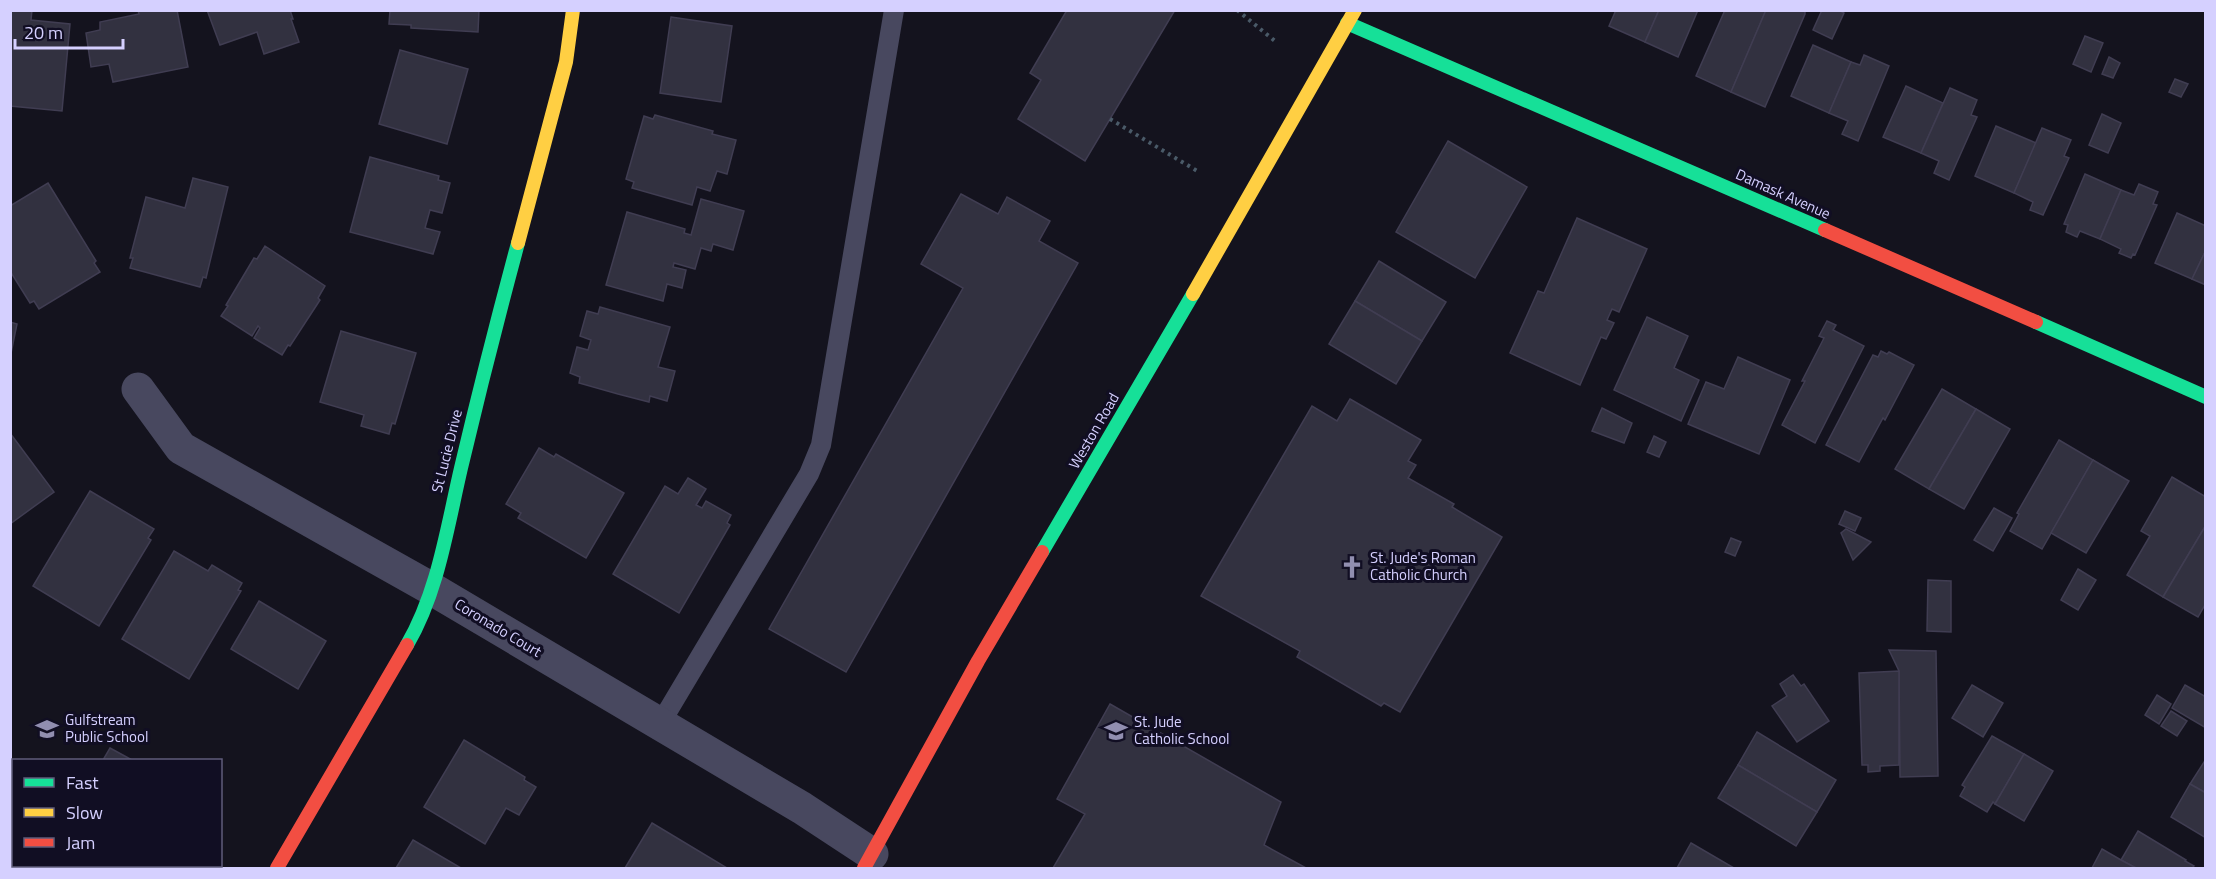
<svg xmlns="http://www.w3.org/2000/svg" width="2216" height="879" font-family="'Titillium Web',sans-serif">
<rect width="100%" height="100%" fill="#14131e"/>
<g fill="#323140" stroke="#403d52" stroke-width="1.5">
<path d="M10,10h22l-1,10 39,4 -8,87 -52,-5z"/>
<path d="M138,10h39l11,57 -75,15 -4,-18 -18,3 -5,-34 14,-3v-8l39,-8z"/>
<path d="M207,10h83l3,9h-2l8,23 -35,12 -7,-22 -37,13z"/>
<path d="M390,10h89l-1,22 -67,-4v-3l-22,-1z"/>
<path d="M1067,10h108l-90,151 -67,-42 23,-39 -11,-7z"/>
<path d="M1616,10h43l-14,32 -36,-16z"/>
<path d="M1659,10h39l-20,47 -33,-15z"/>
<path d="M1725,10h41l-35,82 -35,-16z"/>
<path d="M1766,10h39v4l-40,93 -34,-15z"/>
<path d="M1822,10h17l5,3 -12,26 -19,-9z"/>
<path d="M671,17l61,9 -11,76 -61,-9z"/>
<path d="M2085,36l18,7 -12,29 -18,-8z"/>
<path d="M1813,45l38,17 -22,51 -38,-17z"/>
<path d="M400,50l68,19 -21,75 -68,-20z"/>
<path d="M1864,55l25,11 -31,75 -16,-7 6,-13 -19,-8 22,-51 9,3z"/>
<path d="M2109,57l11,6 -7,15 -11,-4z"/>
<path d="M2175,79l13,5 -7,13 -12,-5z"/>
<path d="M1906,86l37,17 -22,50 -38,-16z"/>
<path d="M1950,88l27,12 -6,15 6,2 -28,63 -15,-7 5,-12 -18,-8z"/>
<path d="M2102,114l19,9 -13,30 -19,-8z"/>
<path d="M655,115l58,16 -1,3 24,6 -9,34 -10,-3 -7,20 -13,-4 -5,18 -60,-17 2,-6 -8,-3 18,-63 9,3z"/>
<path d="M1996,126l40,17 -22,50 -39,-17z"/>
<path d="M2042,128l29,12 -7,16 5,2 -26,57 -13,-5 3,-8 -19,-9z"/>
<path d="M1448,141l79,46 -52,91 -79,-46z"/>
<path d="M370,157l69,19 -1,4 12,3 -8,30 -12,-3 -5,18 15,4 -7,22 -83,-22z"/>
<path d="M2085,174l36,16 -21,49 -20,-8 -3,6 -11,-5 2,-7 -4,-1z"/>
<path d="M193,178l35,9 -22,91 -3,-1 -3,10 -70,-19 3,-10h-3l16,-61 39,11z"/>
<path d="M48,183l48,78 -2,2 6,9 -61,37 -5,-8 -4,2 -20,-32v-65z"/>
<path d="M2139,184l19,8 -5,12 4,1 -22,50 -2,-1 -2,4 -12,-5 2,-4 -21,-10 21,-49 13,5z"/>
<path d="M961,194l37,20 9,-17 43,24 -11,20 39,22 -232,409 -77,-43 194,-341 -42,-24z"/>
<path d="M701,199l43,12 -11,39 -20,-6 -2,7 -10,-3 -6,21 -21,-6 -1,4 13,3 -4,18 -15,-4 -4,17 -57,-16 21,-73 58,17 -1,4 7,2z"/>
<path d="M2177,213l29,13v24l-14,29 -37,-16z"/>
<path d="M1577,218l70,31 -28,63 -7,-3 -5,11 7,3 -8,16 -5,-2 -21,48 -70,-32 28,-62 6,2z"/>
<path d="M265,246l60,40 -7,12 2,2 -30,46 -2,-1 -6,10 -28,-17 6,-10 -2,-2 -6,10 -31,-20 7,-10 -2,-1 28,-47 3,1z"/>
<path d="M2206,250v35l-14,-6z"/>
<path d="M1379,261l67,41 -24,39 -67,-40z"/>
<path d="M1355,301l67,40 -26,43 -67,-40z"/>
<path d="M600,307l70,20 -12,40 17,4 -8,30 -17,-5 -1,6 -31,-8 -39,-11 1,-6 -10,-4 7,-26 11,3 3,-10 -11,-4 7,-25 11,3z"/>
<path d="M1647,317l41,19 -14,32 25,12 -18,41 -67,-31z"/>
<path d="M1827,321l9,4 -3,5 31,16 -49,97 -33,-18 23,-44h-3l22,-43 -5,-2z"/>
<path d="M10,322l7,2 -7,34z"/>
<path d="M341,331l75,22 -21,71 -3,-1 -3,11 -28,-8 3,-11 -44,-13z"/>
<path d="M1881,351l6,3 2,-2 25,13 -29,55 -2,-2 -24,44 -33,-17 47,-90 5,2z"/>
<path d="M1738,357l52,23 -31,74 -71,-30 18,-42 18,7z"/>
<path d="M1942,389l34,20 -47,80 -34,-20z"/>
<path d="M1350,399l71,41 -13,21 8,4 -8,13 46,26 -2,3 50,30 -102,175 -16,-9 -3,3 -84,-49 3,-6 -99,-55 111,-190 25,15z"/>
<path d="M1602,408l30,15 -8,20 -32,-12z"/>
<path d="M1976,409l34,20 -46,80 -35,-20z"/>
<path d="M10,433l44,59 -44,32z"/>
<path d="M1654,436l12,6 -7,15 -12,-5z"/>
<path d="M2059,440l34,20 -51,89 -32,-18 9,-17 -2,-1z"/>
<path d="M539,448l15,9 2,-3 68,39 -38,65 -68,-40 3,-5 -15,-9z"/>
<path d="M2093,460l36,21 -43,72 -35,-20z"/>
<path d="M2172,477l34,20v28l-43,72 -36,-22 23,-39 -9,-5z"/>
<path d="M688,478l18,11 -10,16 6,3 4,-7 25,14 -4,8 3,2 -51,88 -66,-39 52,-88 13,8z"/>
<path d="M90,491l64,38 -6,9 3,2 -52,86 -66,-40z"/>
<path d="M1994,508l18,10 -19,33 -19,-11z"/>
<path d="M1845,511l16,7 -6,13 -16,-7z"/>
<path d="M2206,525v78l-8,14 -35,-20z"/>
<path d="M1846,529l25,13 -18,18 -12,-27z"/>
<path d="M1731,538l10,4 -6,14 -10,-4z"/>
<path d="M174,551l34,20 4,-6 30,18 -4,7 3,1 -52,88 -67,-40z"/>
<path d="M2078,569l18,11 -18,30 -17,-10z"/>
<path d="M1928,580l23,1v51l-24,-1z"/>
<path d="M259,601l67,40 -28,48 -67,-40z"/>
<path d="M1889,650l47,1 2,125 -38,1 -1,-106z"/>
<path d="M1899,671v94l-19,1v5l-12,1v-7h-6l-3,-92z"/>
<path d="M1793,675l8,11 3,-2 25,37 -32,21 -25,-36 15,-10 -7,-12z"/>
<path d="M1972,685l31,18 -20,34 -31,-19z"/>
<path d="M2185,685l21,12v31l-34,-20z"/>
<path d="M2157,695l14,9 -12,20 -14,-9z"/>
<path d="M1110,704l171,98 -17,43 42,23h-253l32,-54 -28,-15z"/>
<path d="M2171,711l16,10 -10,15 -16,-10z"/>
<path d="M1757,732l79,48 -19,32 -79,-47z"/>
<path d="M1992,736l32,18 -29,50 -2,-2 -6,10 -27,-16 5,-9 -3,-2z"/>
<path d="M464,740l61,37 -1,3 12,7 -17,28 -13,-7 -21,36 -61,-37z"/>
<path d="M110,748l22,12h-29z"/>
<path d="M2024,754l29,17 -29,50 -29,-17z"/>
<path d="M2206,759v34l-16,-9z"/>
<path d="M1738,765l79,47 -21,34 -78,-48z"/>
<path d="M2190,784l16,9v45l-35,-21z"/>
<path d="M652,823l75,45h-102z"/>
<path d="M2138,831l48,29 -1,1 9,5 -2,2h-56l-15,-8z"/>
<path d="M413,840l48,28h-65z"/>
<path d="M1691,843l43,25h-57z"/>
<path d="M2102,849l19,11 15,8h-44z"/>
<path d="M128,866h43l-2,2h-36z"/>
</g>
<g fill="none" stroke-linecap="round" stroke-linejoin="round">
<g stroke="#4a5a68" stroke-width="4" stroke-dasharray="3 4.5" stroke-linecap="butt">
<path d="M1237,10l38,31"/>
<path d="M1110,119l89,53"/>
</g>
<path stroke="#48485f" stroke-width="20" d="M660,724l149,-250 12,-29 73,-435"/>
<path stroke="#48485f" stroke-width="33" d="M138,389l43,59 251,141 370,219 70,46"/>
<g stroke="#16e098" stroke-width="14">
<path d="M1347,23l478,207"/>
<path d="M2036,322l170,75"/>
<path d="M1042,552l151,-258"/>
<path d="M407,645c31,-53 40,-117 54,-177 18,-76 37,-151 57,-225"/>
</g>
<g stroke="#ffcf43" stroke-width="14">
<path d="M518,243l48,-181 7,-52"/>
<path d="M1193,294l162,-284"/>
</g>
<g stroke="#f24e42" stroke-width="14">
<path d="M1825,230l211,92"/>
<path d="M277,868l130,-223"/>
<path d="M864,868l114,-207 64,-109"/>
</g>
</g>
<defs>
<g id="church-bare" transform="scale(1.8)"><path d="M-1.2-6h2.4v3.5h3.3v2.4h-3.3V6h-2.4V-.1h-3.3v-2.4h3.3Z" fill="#918eb0" stroke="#110e23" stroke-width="2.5" paint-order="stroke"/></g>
<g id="school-bare" transform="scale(1.8)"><path d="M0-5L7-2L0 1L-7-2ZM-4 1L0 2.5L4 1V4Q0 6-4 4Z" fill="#918eb0" stroke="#110e23" stroke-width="2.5" paint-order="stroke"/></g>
</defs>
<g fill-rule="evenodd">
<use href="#church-bare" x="1352" y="567"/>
<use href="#school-bare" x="47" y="729"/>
<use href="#school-bare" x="1116" y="731"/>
</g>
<g text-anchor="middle" stroke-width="6" stroke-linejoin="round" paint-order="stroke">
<g font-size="15" fill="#d5d0ff" stroke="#110e23">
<text transform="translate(1783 194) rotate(24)" y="5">Damask Avenue</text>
<text transform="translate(1094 431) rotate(-60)" y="5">Weston Road</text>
<text transform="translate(447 451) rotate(-76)" y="5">St Lucie Drive</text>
<text transform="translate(498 628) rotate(31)" y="5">Coronado Court</text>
</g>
<g font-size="15" fill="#d5d0ff" stroke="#110e23" text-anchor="start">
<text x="1370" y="563">St. Jude's Roman<tspan x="1370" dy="17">Catholic Church</tspan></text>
<text x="65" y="725">Gulfstream<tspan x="65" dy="17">Public School</tspan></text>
<text x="1134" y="727">St. Jude<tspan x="1134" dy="17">Catholic School</tspan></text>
</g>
</g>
<rect width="2216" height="879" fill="none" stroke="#d5d0ff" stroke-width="24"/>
<rect x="12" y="759" width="210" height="108" fill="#110e23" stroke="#5f5c7b" stroke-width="1.5"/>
<rect x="24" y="778" width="30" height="9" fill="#16e098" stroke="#5f5c7b" stroke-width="1.5"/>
<text x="66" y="789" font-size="18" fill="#d5d0ff">Fast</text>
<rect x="24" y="808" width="30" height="9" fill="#ffcf43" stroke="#5f5c7b" stroke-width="1.5"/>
<text x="66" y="819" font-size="18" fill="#d5d0ff">Slow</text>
<rect x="24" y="838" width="30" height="9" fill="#f24e42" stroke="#5f5c7b" stroke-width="1.5"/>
<text x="66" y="849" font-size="18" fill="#d5d0ff">Jam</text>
<path d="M15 39v9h108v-9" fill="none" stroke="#d5d0ff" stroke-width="3"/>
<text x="24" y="39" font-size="18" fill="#d5d0ff" stroke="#110e23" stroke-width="4.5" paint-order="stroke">20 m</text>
</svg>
